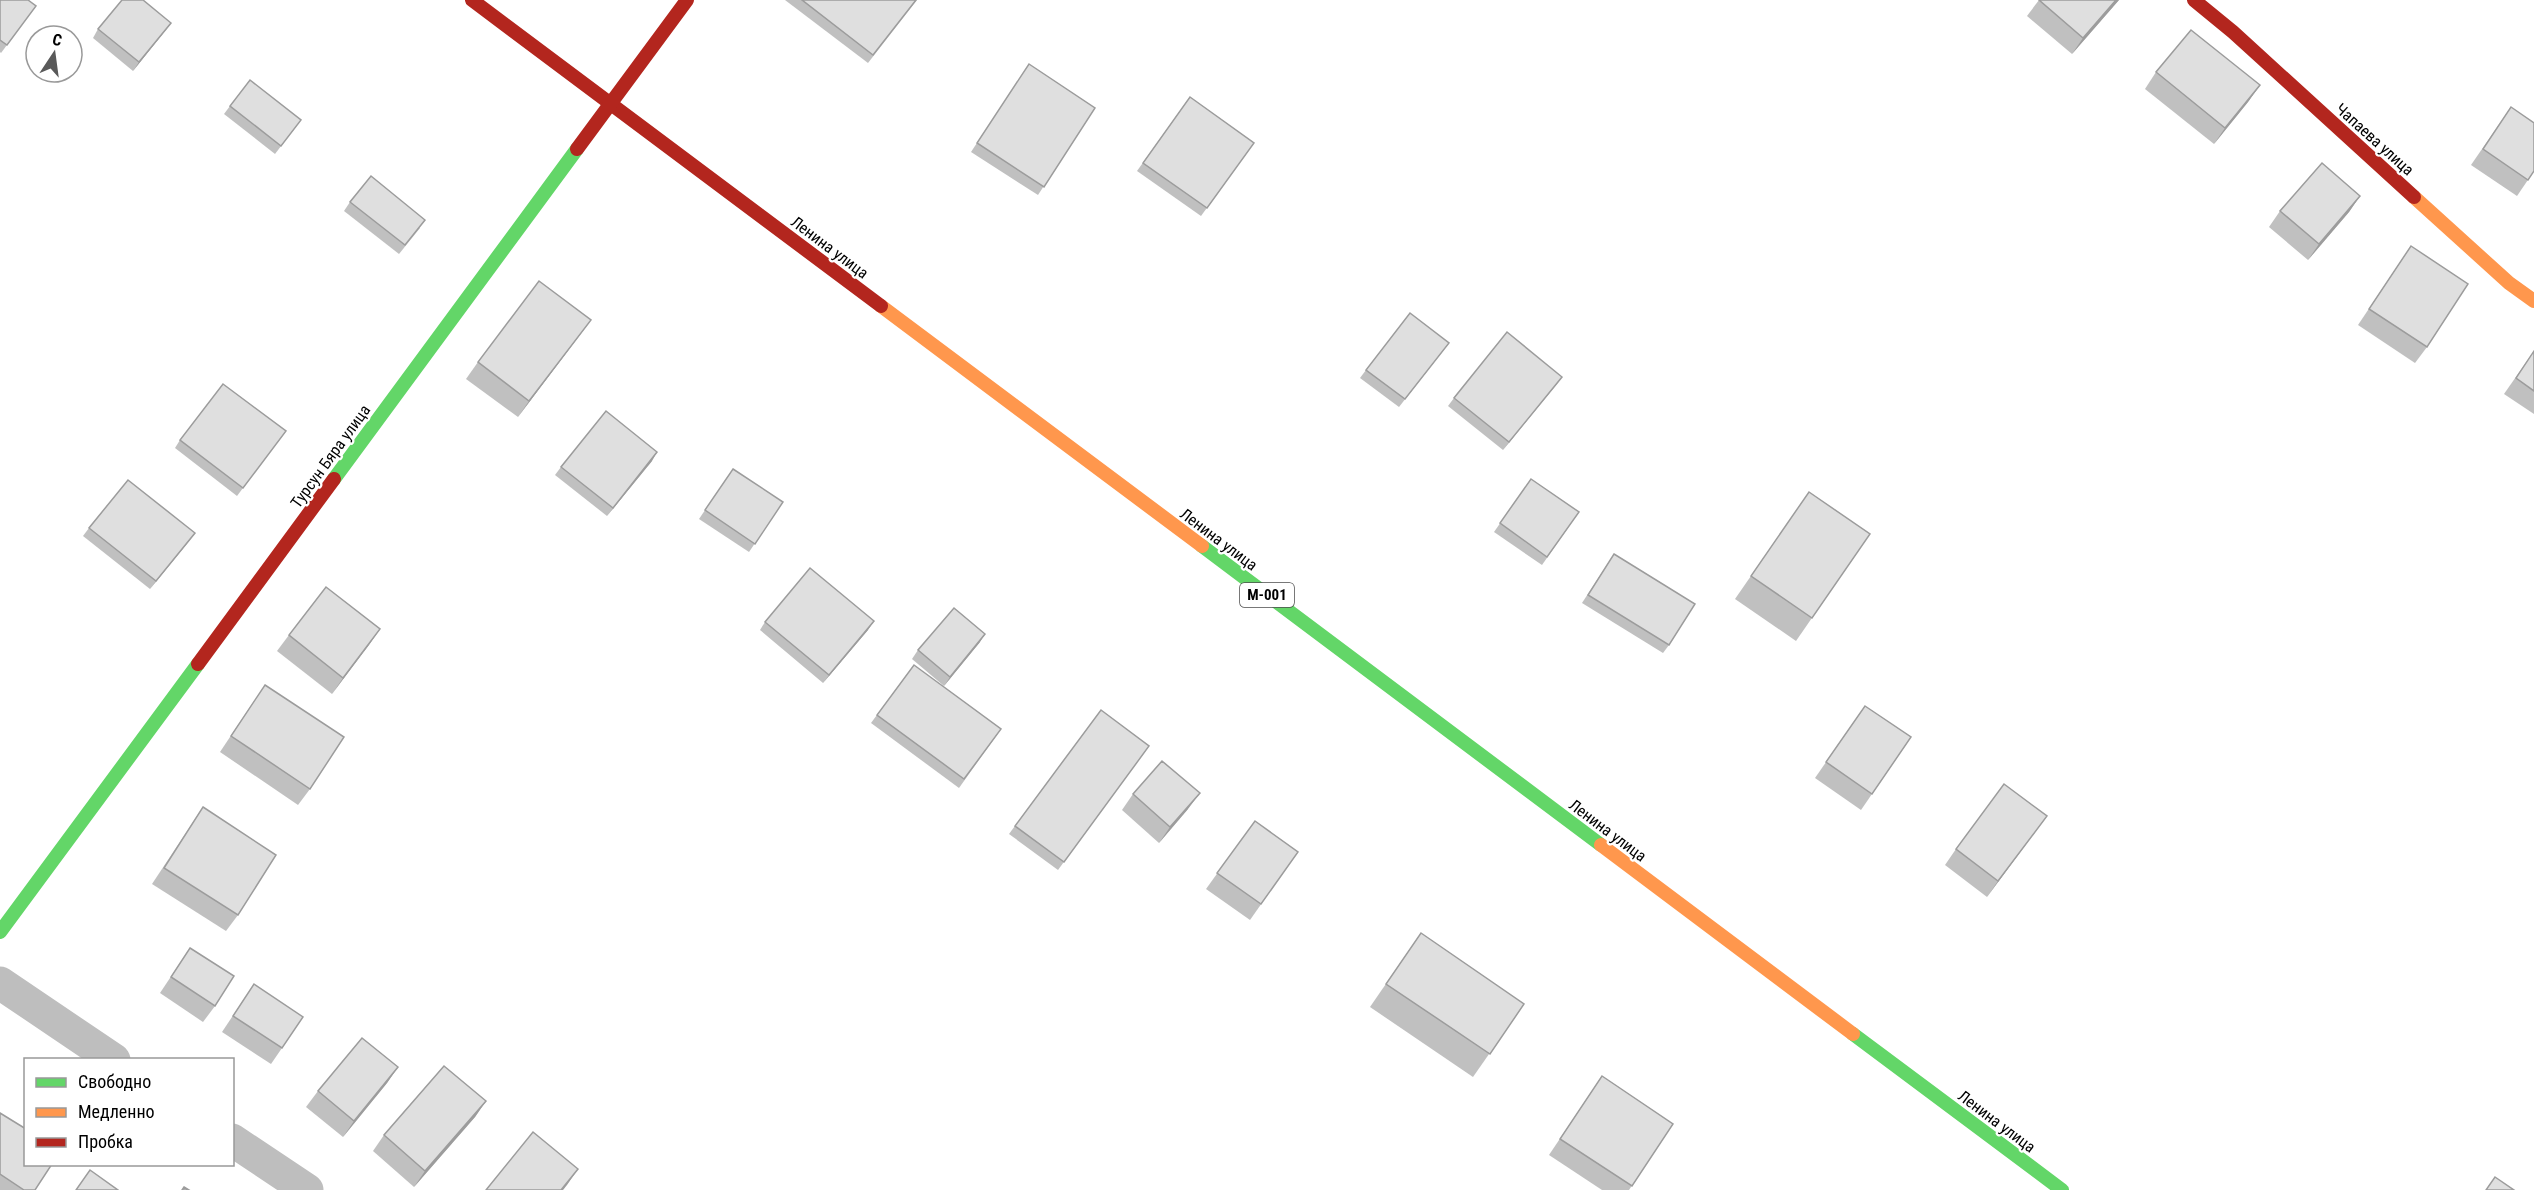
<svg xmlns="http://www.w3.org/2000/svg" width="2534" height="1190" font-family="'Roboto Condensed',sans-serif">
<rect width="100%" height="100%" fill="#fff"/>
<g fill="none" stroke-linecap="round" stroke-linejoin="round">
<g stroke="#bebebe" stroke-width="33">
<path d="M0,983l114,77"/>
<path d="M232,1140l75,50"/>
</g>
<g stroke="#63d668" stroke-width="14">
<path d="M334,479l243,-330"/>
<path d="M1202,546l399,299"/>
<path d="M0,932l198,-268"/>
<path d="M1853,1034l209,156"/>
</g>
<g stroke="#ff974d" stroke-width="14">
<path d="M2414,197l95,86 25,18"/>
<path d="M881,306l321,240"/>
<path d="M1601,845l252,189"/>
</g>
<g stroke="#b3261e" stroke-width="14">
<path d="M472,0l409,306"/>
<path d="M2194,0l39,32 181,165"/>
<path d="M577,149l110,-149"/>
<path d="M198,664l136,-185"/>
</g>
</g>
<g fill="#c0c0c0">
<path d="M0,0l36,6 -35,47 -1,-1z"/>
<path d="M785,0h132l-49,63z"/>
<path d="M2039,0h80l-47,54 -45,-38z"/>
<path d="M171,23l-38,48 -40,-33 5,-9z"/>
<path d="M1029,64l66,44 -57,87 -67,-43z"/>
<path d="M2156,72l104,13 -12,17 -34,42 -69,-55z"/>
<path d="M1190,97l64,46 -53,73 -64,-45z"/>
<path d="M230,106l71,14 -26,34 -51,-40z"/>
<path d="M2511,107l23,64 -17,25 -46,-31z"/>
<path d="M2360,196l-11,16 -41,48 -39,-33 11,-16z"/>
<path d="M350,202l70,26 -21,26 -55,-43z"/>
<path d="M2411,246l16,101 -12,16 -57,-38z"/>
<path d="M591,320l-73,97 -52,-38 12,-17z"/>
<path d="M1449,343l-50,64 -39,-29 6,-8z"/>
<path d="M2534,351v63l-30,-20z"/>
<path d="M1562,377l-59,73 -55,-44 6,-8z"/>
<path d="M286,431l-49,65 -62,-48 5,-8z"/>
<path d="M652,461l-45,55 -52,-41 6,-8z"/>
<path d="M733,469l50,33 -34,50 -50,-33z"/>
<path d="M1531,479l48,33 -37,53 -48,-33z"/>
<path d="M1809,492l61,42 -74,107 -61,-42z"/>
<path d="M89,528l100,13 -39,48 -67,-53z"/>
<path d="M1614,554l55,91 -6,8 -81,-50z"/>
<path d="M765,622l103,8 -45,53 -63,-53z"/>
<path d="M380,629l-48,65 -55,-43 12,-16z"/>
<path d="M980,642l-36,44 -32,-27 6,-9z"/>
<path d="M914,665l87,64 -42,59 -88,-65z"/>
<path d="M254,701l56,88 -12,16 -78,-53z"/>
<path d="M1865,706l46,31 -50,73 -46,-32z"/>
<path d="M1101,710l48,36 -91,124 -49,-36z"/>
<path d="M1133,794l55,15 -29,34 -37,-33z"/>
<path d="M203,807l35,108 -12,16 -74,-47z"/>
<path d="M2047,816l-60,81 -42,-32 11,-16z"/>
<path d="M1255,821l43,31 -48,68 -44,-31z"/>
<path d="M1421,933l103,71 -51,73 -103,-70z"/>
<path d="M190,948l25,58 -12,16 -43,-29z"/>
<path d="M254,984l28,64 -11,16 -49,-32z"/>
<path d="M398,1067l-11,16 -44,54 -37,-30 12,-16z"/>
<path d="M1602,1076l71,48 -44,66h-27l-53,-35z"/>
<path d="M486,1101l-11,16 -61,70 -41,-36 11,-16z"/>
<path d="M0,1113l35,77h-35z"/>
</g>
<g fill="#9c9c9c">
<path d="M2116,0h3l-47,54 11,-16z"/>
<path d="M171,23l-6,8 -32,40 6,-9z"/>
<path d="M2260,85l-12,17 -34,42 11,-16z"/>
<path d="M2360,196l-11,16 -41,48 11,-16z"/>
<path d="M591,320l-12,16 -61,81 11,-16z"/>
<path d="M1562,377l-6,8 -53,65 6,-8z"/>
<path d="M657,452l-5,9 -45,55 6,-8z"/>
<path d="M195,533l-6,8 -39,48 6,-8z"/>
<path d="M874,621l-6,9 -45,53 6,-8z"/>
<path d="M380,629l-11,16 -37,49 11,-16z"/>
<path d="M985,634l-5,8 -36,44 6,-9z"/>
<path d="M1200,793l-12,16 -29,34 11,-16z"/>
<path d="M2047,816l-12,16 -48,65 11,-16z"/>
<path d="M398,1067l-11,16 -44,54 11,-16z"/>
<path d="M486,1101l-11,16 -61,70 11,-16z"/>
<path d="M578,1169l-11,16 -4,5h-2z"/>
</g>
<g fill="#dfdfdf" stroke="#9c9c9c" stroke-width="1.5">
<path d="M0,0h28l8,6 -29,39 -7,-5z"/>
<path d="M122,0h21l28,23 -32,39 -41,-33z"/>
<path d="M802,0h114l-43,55z"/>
<path d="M2039,0h77l-33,38z"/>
<path d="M2191,30l69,55 -35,43 -69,-56z"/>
<path d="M1029,64l66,44 -51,79 -67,-44z"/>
<path d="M250,80l51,40 -20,26 -51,-40z"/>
<path d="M1190,97l64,46 -47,65 -64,-45z"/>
<path d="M2511,107l23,16v48l-6,9 -45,-31z"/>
<path d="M2322,163l38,33 -41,48 -39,-33z"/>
<path d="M371,176l54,44 -20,25 -55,-43z"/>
<path d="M2411,246l57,38 -41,63 -58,-38z"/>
<path d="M539,281l52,39 -62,81 -51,-39z"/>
<path d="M1410,313l39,30 -44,56 -39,-29z"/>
<path d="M1507,332l55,45 -53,65 -55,-44z"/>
<path d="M2534,351v40l-18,-13z"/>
<path d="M223,384l63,47 -43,57 -63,-48z"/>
<path d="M606,411l51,41 -44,56 -52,-41z"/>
<path d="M733,469l50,33 -28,42 -50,-34z"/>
<path d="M1531,479l48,33 -32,45 -47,-34z"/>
<path d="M128,480l67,53 -39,48 -67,-53z"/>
<path d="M1809,492l61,42 -58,84 -61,-42z"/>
<path d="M1614,554l81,50 -26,41 -81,-50z"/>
<path d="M810,568l64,53 -45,54 -64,-53z"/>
<path d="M326,587l54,42 -37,49 -54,-43z"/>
<path d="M954,608l31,26 -35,43 -32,-27z"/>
<path d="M914,665l87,64 -37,50 -87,-64z"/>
<path d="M265,685l79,52 -34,52 -79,-53z"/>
<path d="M1865,706l46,31 -39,57 -46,-32z"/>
<path d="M1101,710l48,36 -85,116 -49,-36z"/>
<path d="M1162,761l38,32 -30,34 -37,-33z"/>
<path d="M2004,784l43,32 -49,65 -42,-32z"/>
<path d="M203,807l73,48 -38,60 -74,-47z"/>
<path d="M1255,821l43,31 -37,52 -44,-31z"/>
<path d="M1421,933l103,71 -34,50 -104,-70z"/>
<path d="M190,948l44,28 -19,30 -44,-29z"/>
<path d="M254,984l49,33 -21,31 -49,-32z"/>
<path d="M362,1038l36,29 -44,54 -36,-30z"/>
<path d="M444,1066l42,35 -61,70 -41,-36z"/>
<path d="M1602,1076l71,48 -41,62 -72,-47z"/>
<path d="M0,1113l26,16v35h26l-17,26h-11l-24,-16z"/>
<path d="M533,1132l45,37 -17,21h-75z"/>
<path d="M90,1170l28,20h-42z"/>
<path d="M2495,1177l19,13h-28z"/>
<path d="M184,1187l5,3h-7z"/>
</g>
<g text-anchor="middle" stroke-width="4.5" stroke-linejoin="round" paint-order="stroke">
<rect fill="#fff" stroke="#4c4c4c" stroke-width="1.5" x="1240" y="583" width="54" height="24" rx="4.5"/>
<g font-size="15" font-weight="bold" fill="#000">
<text x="1267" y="600">М-001</text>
</g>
<g font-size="16" fill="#000" stroke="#fff">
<text transform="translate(2375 139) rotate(42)" y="6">Чапаева улица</text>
<text transform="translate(830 247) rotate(37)" y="6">Ленина улица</text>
<text transform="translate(330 456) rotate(-54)" y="6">Турсун Бяра улица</text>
<text transform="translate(1219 539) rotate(37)" y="6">Ленина улица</text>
<text transform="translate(1608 830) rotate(37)" y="6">Ленина улица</text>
<text transform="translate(1997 1121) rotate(37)" y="6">Ленина улица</text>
</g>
</g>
<rect x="24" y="1058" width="210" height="108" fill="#ffffff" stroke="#999999" stroke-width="1.5"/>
<rect x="36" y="1078" width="30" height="9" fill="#63d668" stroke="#999999" stroke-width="1.5"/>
<text x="78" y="1088" font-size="18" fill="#000000">Свободно</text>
<rect x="36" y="1108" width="30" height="9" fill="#ff974d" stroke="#999999" stroke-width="1.5"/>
<text x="78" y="1118" font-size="18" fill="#000000">Медленно</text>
<rect x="36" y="1138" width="30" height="9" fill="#b3261e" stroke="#999999" stroke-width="1.5"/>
<text x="78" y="1148" font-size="18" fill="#000000">Пробка</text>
<g transform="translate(54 54) rotate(13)"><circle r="28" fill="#ffffff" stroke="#999999" stroke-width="1.5"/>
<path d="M0-4.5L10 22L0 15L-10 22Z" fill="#595959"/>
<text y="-9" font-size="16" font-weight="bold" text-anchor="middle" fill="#000000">С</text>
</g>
</svg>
